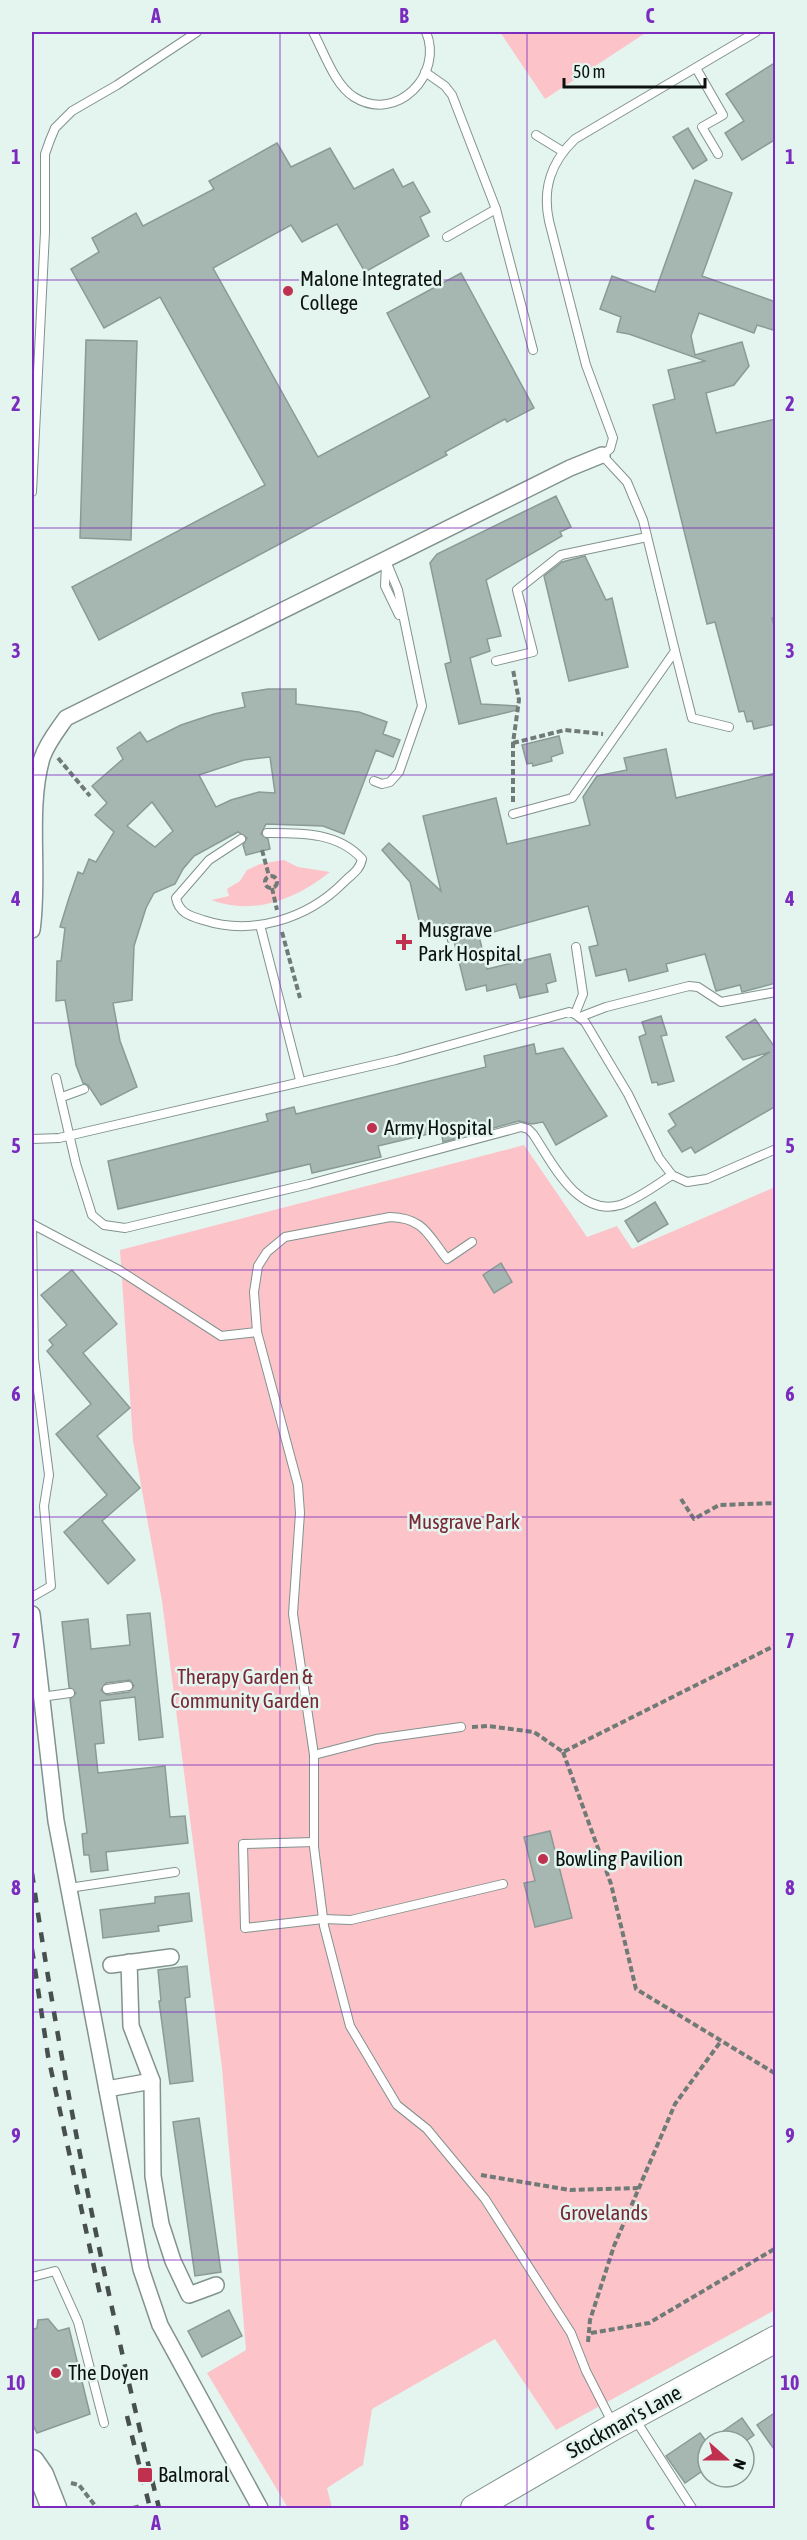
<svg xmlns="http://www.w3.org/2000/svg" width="807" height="2540" font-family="'Asap Condensed',sans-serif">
<rect width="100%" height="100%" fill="#e4f5f0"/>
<g fill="#fcc4c8">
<path d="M500,32h147l-102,67z"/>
<path d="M284,860l14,7 32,5c-34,27 -76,44 -119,28l18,-4 -2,-7 13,-8 7,-11 13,-6z"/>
<path d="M524,1145l63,92 30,-11 15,23 143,-62v1123l-219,120 -61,-91 -123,70 -9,56 -36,23 5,20h-44l-81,-135 39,-23 -24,-282 -60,-467 -29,-160 -13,-191z"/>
</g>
<g fill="#a6b6b1" stroke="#8b9a96" stroke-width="1.5" fill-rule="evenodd">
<path d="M776,62v77l-34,21 -17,-27 19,-12 -18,-27z"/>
<path d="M688,128l19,32 -14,9 -20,-32z"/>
<path d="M277,143l14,24 39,-19 24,41 39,-20 10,18 10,-5 17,30 -10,5 9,19 -64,36 -28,-48 -35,18 -11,-17 -78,43 105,189 112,-60 -43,-84 74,-40 73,135 -27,14 -2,-3 -60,33 2,3 -348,185 -27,-53 193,-102 -105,-188 -56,31 -33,-59 28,-17 -7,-14 44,-25 7,13 71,-37 -5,-8z"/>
<path d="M695,180l37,13 -30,83 74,26v29l-19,-6 -3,8 -55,-20 -8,23 4,19 47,-13 7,24 -15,19 -28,8 10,40 60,-14v198l-4,1 4,16v90l-22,5 -2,-8 -5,1 -3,-11 -5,1 -24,-90 -8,2 -54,-219 22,-6 -7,-29 37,-9 -76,-27 -12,-2 4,-15 -21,-8 12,-33 43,16z"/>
<path d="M86,340l51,1 -6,199 -51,-2z"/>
<path d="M556,496l15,31 -11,5 2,4 -76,44 15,56 -14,3 3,12 -20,7 11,46 36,2v4l-58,14 -14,-60 6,-2 -21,-99 7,-9z"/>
<path d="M585,556l21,44 6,-2 16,69 -59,14 -25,-105 18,-14z"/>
<path d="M268,689h28v15l63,8 28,10 -4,12 17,6 -7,17 -17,-7 -32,84 -21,-8 -57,-2 -5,10 7,5 2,10 -24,6 -3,-10 4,-7 -9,-6 -44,24 -11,13 -8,15 -21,9 -8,15 -12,38 -2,54 -19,3 7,38 17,46 -36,18 -13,-20 -5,-2 -7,-18 -11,-65 -9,1 1,-40h4l4,-33 -5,-1 9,-29 9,-26 5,2 6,-15 7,3 18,-30 -19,-17 12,-12 -15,-17 31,-27 -6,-11 23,-16 7,10 34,-17 33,-11 31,-7 -3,-14zM270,757l5,36 -16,-1 -28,8 -15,7 -17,-32 45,-15zM152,802l21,29 -18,16 -28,-21z"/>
<path d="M559,736l4,17 -12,4 1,4 -19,5 -1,-3 -5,1 -5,-19z"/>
<path d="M666,749l10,49 100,-25v210l-34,9 -2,-7 -24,6 -11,-37 -39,10 2,7 -39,10 -3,-12 -30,7 -7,-29 9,-2 -10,-39 -109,30 8,33 63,-15 6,27 -10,3 2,8 -28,6 -4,-14 -29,7 -1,-6 -20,5 -12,-49 -6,1 -4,-18 -23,5 -11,-47 -28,-32 7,-7 52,48 -18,-75 73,-18 11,46 83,-19 -7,-28 14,-21 30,-6 -3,-12z"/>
<path d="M661,1016l6,19 -6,1 13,45 -16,4 -1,-3 -5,1 -13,-46 7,-3 -4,-12z"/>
<path d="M755,1019l21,30v57l-81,47 -4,-6 -9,5 -14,-21 8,-6 -7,-11 101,-62 -27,8 -17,-23z"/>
<path d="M534,1044l2,10 27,-6 44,68 -51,29 -13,-23 -11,2 -13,-3 -76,21 -2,-11 -63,15 3,11 -69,16 -2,-9 -192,45 -10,-48 160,-40 -2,-7 28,-7 2,7 190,-47 -2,-11z"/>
<path d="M655,1202l13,22 -30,18 -13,-21z"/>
<path d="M501,1263l11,19 -18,11 -11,-18z"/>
<path d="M72,1270l45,54 -34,29 47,55 -33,28 43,52 -38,33 33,39 -27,24 -44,-52 43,-37 -51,-61 35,-30 -44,-53 6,-6 -4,-5 18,-15 -26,-30z"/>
<path d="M150,1613l13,124 -24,3 -4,-43 -35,4 4,42 -9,1 3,29 67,-7 5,51 15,-1 3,27 -82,9 2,18 -17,2 -2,-17h-5l-2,-21 5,-1 -17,-134 6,-6 -7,-6 -7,-65 26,-3 3,30 39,-4 -3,-30zM130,1680l4,6 -5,6 -22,3 -6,-5 5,-7z"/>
<path d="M550,1831l22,87 -37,9 -11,-44 11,-2 -11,-44z"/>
<path d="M189,1893l3,28 -34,5 1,5 -56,7 -3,-28 55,-7v-6z"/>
<path d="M187,1966l3,31 -5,1 8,83 -23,3 -11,-83h2l-3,-31z"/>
<path d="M199,2118l22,154 -26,4 -22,-154z"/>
<path d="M229,2310l13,26 -40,21 -14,-26z"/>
<path d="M48,2319l10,12 11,-3 21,86 -53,19 -5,-10v-93l5,-2 1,-8z"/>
<path d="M776,2412v40l-19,-27z"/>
<path d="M742,2418l12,17 -8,6h-37z"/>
<path d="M700,2433l8,11v23l-23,16 -19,-27z"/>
</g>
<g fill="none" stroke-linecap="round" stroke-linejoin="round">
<g stroke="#82928e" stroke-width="10">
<g id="service">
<path d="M313,32c11,20 21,52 41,65 43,27 90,-23 72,-65"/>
<path d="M696,68l27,47 -21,12 16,27"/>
<path d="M425,72l20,14 7,9 44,114 37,141"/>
<path d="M536,135l26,16"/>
<path d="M447,237l49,-28"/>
<path d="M32,492l13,-260v-78l5,-14 5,-12 17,-17 45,-26 80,-53"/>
<path d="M386,564l-1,22 14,29"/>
<path d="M675,651l17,67 37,9"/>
<path d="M496,661l37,-9 -16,-62 44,-35 86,-18"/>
<path d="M374,781l8,3 8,-2 9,-10 23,-66 -24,-116 -12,-29"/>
<path d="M513,814l59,-16 103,-147 -32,-131 -16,-38 -25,-27 8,-6 3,-11 -27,-73 -37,-144c-7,-33 2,-59 26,-82l181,-107"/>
<path d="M241,839l-32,21 -33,38c3,15 14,18 27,22 49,16 104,-1 140,-37 8,-8 17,-13 19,-24 -24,-27 -61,-26 -95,-26"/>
<path d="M260,925l40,155"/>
<path d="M575,1014l8,-20 -7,-47"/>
<path d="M580,1017l26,-10 83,-21 9,1 23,15 55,-10"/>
<path d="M56,1078l20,86 16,51 12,10 21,3 184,-44 212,-57 7,2 5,5c19,28 44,83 87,71 18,-6 36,-20 52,-30"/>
<path d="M62,1097l22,-8"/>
<path d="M32,1139l27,-1 337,-78 173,-48 6,2 10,8 43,72 31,64 13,17 15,7 20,-3 69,-30"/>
<path d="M32,1224l87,46 102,66 36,-4"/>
<path d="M472,1242l-25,17c-19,-24 -23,-41 -57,-42l-105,20 -18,15 -9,14 -4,26 3,40 41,153 2,28 -7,101 21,141v92l10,79 26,100 47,79 30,24 58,70 86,134 15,38 26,51"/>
<path d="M32,1597l19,-11 -7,-80 5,-31 -15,-116 -2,-135"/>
<path d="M107,1689l21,-3"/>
<path d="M41,1697l29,-4"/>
<path d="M314,1755l62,-16 85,-12"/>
<path d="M314,1842l-71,2 2,84 78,-9 28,1 152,-36"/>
<path d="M69,1888l106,-16"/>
<path d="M32,2277l23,-6 23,51 26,101"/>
<path d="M635,2419l57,89"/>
</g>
</g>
<g stroke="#82928e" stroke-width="18">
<g id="minor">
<path d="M32,930c8,-54 -5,-121 10,-172 5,-15 15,-27 24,-40l504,-250 32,-13"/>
<path d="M32,1614l24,207 85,448 19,56 100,183"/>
<path d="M129,1962l2,64 21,55 1,95 8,48 12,37 16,34 27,-10"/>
<path d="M111,1965l60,-8"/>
<path d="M107,2089l45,-8"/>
</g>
</g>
<g stroke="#82928e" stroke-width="27">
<path id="primary" d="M32,2462l9,13 13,33"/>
</g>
<g stroke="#82928e" stroke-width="28">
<path id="trunk" d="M474,2508l141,-82 161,-87"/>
</g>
<g stroke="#707b77" stroke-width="4" stroke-dasharray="6 3" stroke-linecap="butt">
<path d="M513,743l52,-13 38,4"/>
<path d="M58,758l32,38"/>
<path d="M513,802v-59l6,-43 -6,-30"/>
<path d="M262,850l7,26"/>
<circle cx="271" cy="882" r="6"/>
<path d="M272,888l5,22"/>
<path d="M282,932l18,66"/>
<path d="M681,1499l13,20 25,-14 57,-2"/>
<path d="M472,1727l16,-1 46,6 29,20 213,-107"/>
<path d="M563,1752l48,132 25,105 140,85"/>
<path d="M481,2175l89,15 68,-2"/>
<path d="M591,2333l58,-10 127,-75"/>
<path d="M588,2342l2,-22 24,-74 61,-142 46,-63"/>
<path d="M71,2483l8,2 18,23"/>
<path d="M133,2508l8,-2"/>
<path d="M182,2508h8"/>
</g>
<use href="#service" stroke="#fff" stroke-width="8"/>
<use href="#minor" stroke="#fff" stroke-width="15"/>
<use href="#primary" stroke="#fff" stroke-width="24"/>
<use href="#trunk" stroke="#fff" stroke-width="26"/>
<g stroke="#47504e" stroke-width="4.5" stroke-dasharray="10 10" stroke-linecap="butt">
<path d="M32,1873c31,214 75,426 127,635"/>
<path d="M32,1949l16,107 53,243"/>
<path d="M127,2416l23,92"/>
</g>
</g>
<path fill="none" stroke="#7b2cbf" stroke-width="1.5" stroke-opacity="0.55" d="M280,32v2476M527,32v2476M32,280h744M32,528h744M32,775h744M32,1023h744M32,1270h744M32,1517h744M32,1765h744M32,2012h744M32,2260h744"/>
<g fill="#c0304f" stroke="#e4f5f0" stroke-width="2">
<circle cx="288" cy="291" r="6"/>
<path d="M401 933h6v6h6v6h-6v6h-6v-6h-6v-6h6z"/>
<circle cx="372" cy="1128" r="6"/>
<circle cx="543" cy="1859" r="6"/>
<circle cx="56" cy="2373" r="6"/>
<rect x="137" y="2467" width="16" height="16" rx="3"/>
</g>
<g text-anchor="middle" stroke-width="5" stroke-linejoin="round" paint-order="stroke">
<g font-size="21" fill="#0b110f" stroke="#e4f5f0" text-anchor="start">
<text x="300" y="286">Malone Integrated<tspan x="300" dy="24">College</tspan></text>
<text x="418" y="937">Musgrave<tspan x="418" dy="24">Park Hospital</tspan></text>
<text x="384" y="1135">Army Hospital</text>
<text x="555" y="1866">Bowling Pavilion</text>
<text x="68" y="2380">The Doyen</text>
<text x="158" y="2482">Balmoral</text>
</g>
<g font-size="21" fill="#782735" stroke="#e4f5f0">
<text x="464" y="1529">Musgrave Park</text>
<text x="245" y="1684">Therapy Garden &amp;<tspan x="245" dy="24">Community Garden</tspan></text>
<text x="604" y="2220">Grovelands</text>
</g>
<g font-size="21" fill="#0b110f" stroke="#e4f5f0">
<text transform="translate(624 2422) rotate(-29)" y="7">Stockman's Lane</text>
</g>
</g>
<rect width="807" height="2540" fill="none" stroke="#e4f5f0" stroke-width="66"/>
<g transform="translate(726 2459) rotate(111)"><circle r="28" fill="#e4f5f0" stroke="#8d9a96" stroke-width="1.5"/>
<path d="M0-4.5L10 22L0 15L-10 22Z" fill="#c0304f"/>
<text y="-9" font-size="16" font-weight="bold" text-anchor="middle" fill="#0b110f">N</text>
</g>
<path d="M564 78v9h141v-9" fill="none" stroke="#0b110f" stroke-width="3"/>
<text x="573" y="78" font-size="18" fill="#0b110f" stroke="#e4f5f0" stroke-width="4.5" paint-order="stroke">50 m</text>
<rect x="33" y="33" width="741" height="2474" fill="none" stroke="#7b2cbf" stroke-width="2"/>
<g font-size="20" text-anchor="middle" font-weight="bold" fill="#7b2cbf">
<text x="156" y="23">A</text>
<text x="404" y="23">B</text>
<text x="650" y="23">C</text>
<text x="16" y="164">1</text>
<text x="790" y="164">1</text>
<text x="16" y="411">2</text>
<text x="790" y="411">2</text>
<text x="16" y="658">3</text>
<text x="790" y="658">3</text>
<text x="16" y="906">4</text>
<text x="790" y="906">4</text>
<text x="16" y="1153">5</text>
<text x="790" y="1153">5</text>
<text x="16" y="1401">6</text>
<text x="790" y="1401">6</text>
<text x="16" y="1648">7</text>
<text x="790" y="1648">7</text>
<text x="16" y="1895">8</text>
<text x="790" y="1895">8</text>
<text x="16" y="2143">9</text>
<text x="790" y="2143">9</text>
<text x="16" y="2390">10</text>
<text x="790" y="2390">10</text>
<text x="156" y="2530">A</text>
<text x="404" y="2530">B</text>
<text x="650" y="2530">C</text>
</g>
</svg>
